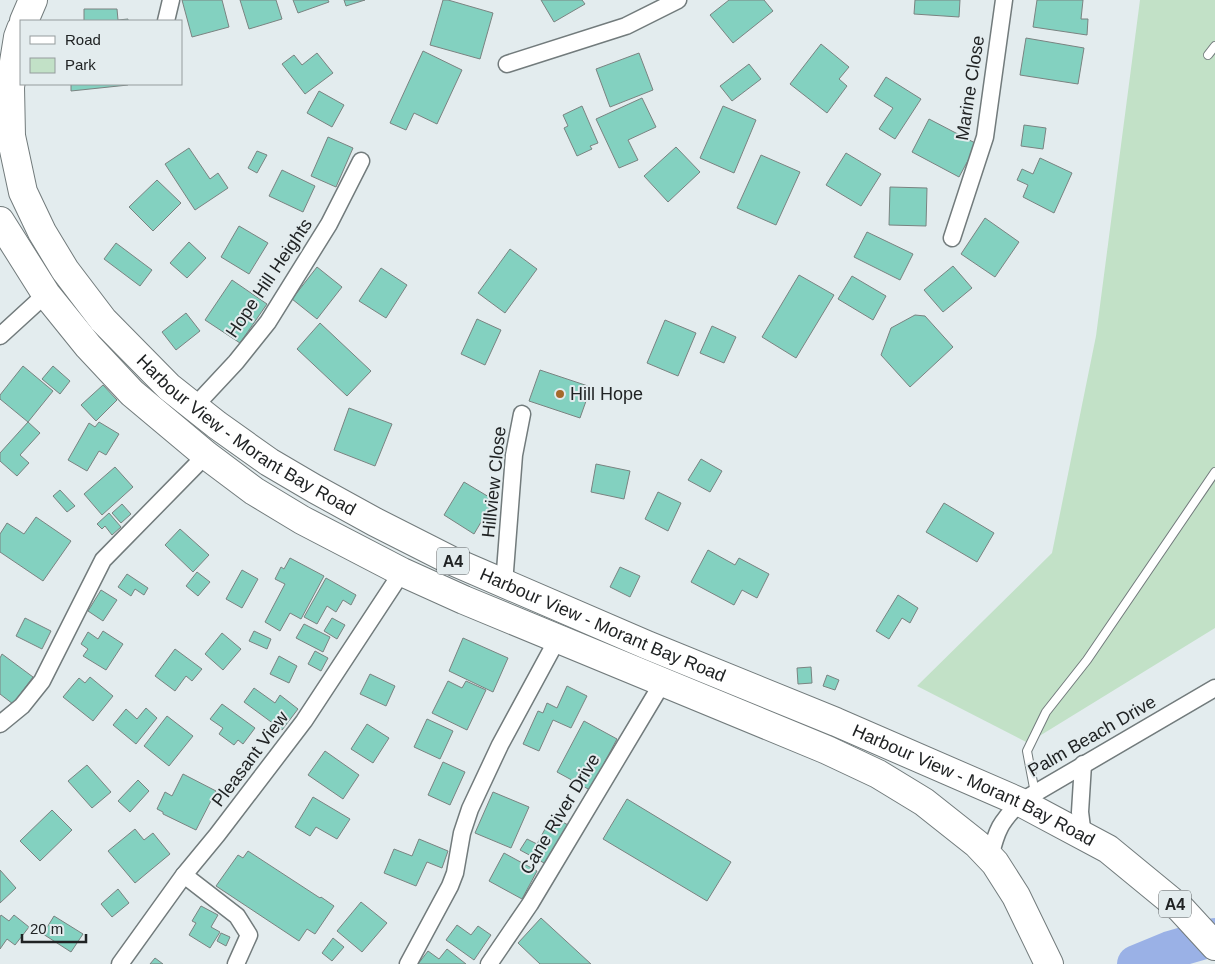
<svg xmlns="http://www.w3.org/2000/svg" width="1215" height="964" font-family="Arial,sans-serif">
<rect width="100%" height="100%" fill="#e3ecee"/>
<path fill="#c2e1c7" d="M1140,0h75v628l-187,115 -111,-57 135,-133 44,-217z"/>
<g fill="none" stroke-linecap="round" stroke-linejoin="round">
<path stroke="#9ab1e6" stroke-width="38" d="M1136,964l34,-14 45,-13"/>
</g>
<g fill="#83d1c0" stroke="#7a8381">
<path d="M182,0h40l7,27 -37,10z"/>
<path d="M240,0h36l6,19 -33,10z"/>
<path d="M293,0h35l1,2 -31,11z"/>
<path d="M344,0h21l-19,6z"/>
<path d="M443,0h5l45,13 -13,46 -50,-14z"/>
<path d="M541,0h41l3,4 -31,18z"/>
<path d="M729,0h35l9,11 -40,32 -23,-28z"/>
<path d="M915,0h45l-1,17 -45,-3z"/>
<path d="M1037,0h46l-2,19h7l-1,16 -54,-8z"/>
<path d="M84,9h33l1,11 10,-1v2h-44z"/>
<path d="M1026,38l58,10 -6,36 -58,-9z"/>
<path d="M821,44l28,23 -10,12 8,7 -20,27 -37,-29z"/>
<path d="M423,51l39,19 -25,54 -23,-11 -8,17 -16,-7z"/>
<path d="M317,53l16,20 -28,21 -23,-30 12,-9 8,10z"/>
<path d="M639,53l14,37 -43,17 -14,-38z"/>
<path d="M749,64l12,15 -29,22 -12,-15z"/>
<path d="M886,77l35,22 -26,40 -16,-10 14,-21 -19,-12z"/>
<path d="M71,84h57v1l-57,6z"/>
<path d="M319,91l25,14 -12,22 -25,-14z"/>
<path d="M642,98l14,29 -28,13 10,20 -19,8 -23,-49z"/>
<path d="M582,106l16,37 -8,3 2,3 -15,7 -13,-28 4,-2 -5,-11z"/>
<path d="M723,106l33,14 -22,53 -34,-15z"/>
<path d="M929,119l48,25 -18,33 -47,-25z"/>
<path d="M1024,125l22,3 -3,21 -22,-3z"/>
<path d="M328,137l25,11 -17,39 -25,-11z"/>
<path d="M676,147l24,25 -32,30 -24,-26z"/>
<path d="M189,148l21,31 8,-6 10,15 -33,22 -30,-46z"/>
<path d="M257,151l10,4 -10,18 -9,-5z"/>
<path d="M846,153l35,21 -20,32 -35,-21z"/>
<path d="M761,155l39,17 -24,53 -39,-17z"/>
<path d="M1040,158l32,15 -18,40 -31,-16 5,-12 -11,-5 5,-11 11,5z"/>
<path d="M282,170l33,16 -12,26 -34,-16z"/>
<path d="M157,180l24,23 -28,28 -24,-24z"/>
<path d="M890,187l37,1 -1,38 -37,-1z"/>
<path d="M985,218l34,24 -24,35 -34,-23z"/>
<path d="M239,226l29,17 -19,31 -28,-17z"/>
<path d="M867,232l46,22 -13,26 -46,-23z"/>
<path d="M189,242l17,16 -19,20 -17,-15z"/>
<path d="M116,243l36,27 -12,16 -36,-27z"/>
<path d="M510,249l27,20 -32,44 -27,-20z"/>
<path d="M953,266l19,22 -29,24 -19,-22z"/>
<path d="M317,267l25,20 -25,32 -25,-20z"/>
<path d="M381,268l26,17 -21,33 -27,-17z"/>
<path d="M799,275l35,20 -38,63 -34,-21z"/>
<path d="M852,276l34,20 -13,24 -35,-21z"/>
<path d="M232,280l35,24 -27,39 -35,-23z"/>
<path d="M186,313l14,18 -24,19 -14,-18z"/>
<path d="M915,315l10,1 28,31 -43,40 -29,-32 10,-27z"/>
<path d="M477,319l24,11 -16,35 -24,-11z"/>
<path d="M665,320l31,13 -18,43 -31,-13z"/>
<path d="M320,323l51,48 -24,25 -50,-47z"/>
<path d="M712,326l24,11 -12,26 -24,-10z"/>
<path d="M23,366l30,25 -25,31 -28,-23v-4z"/>
<path d="M53,366l17,15 -10,13 -18,-15z"/>
<path d="M540,370l51,17 -11,31 -51,-17z"/>
<path d="M103,385l14,15 -21,21 -15,-16z"/>
<path d="M349,408l43,16 -17,42 -41,-16z"/>
<path d="M28,422l12,11 -20,22 9,8 -12,13 -17,-15v-8z"/>
<path d="M99,422l20,12 -13,21 -7,-4 -12,20 -19,-11 21,-37 6,4z"/>
<path d="M701,459l21,12 -12,21 -22,-12z"/>
<path d="M596,464l34,7 -6,28 -33,-7z"/>
<path d="M115,467l18,20 -31,28 -18,-21z"/>
<path d="M464,482l30,18 -20,34 -30,-19z"/>
<path d="M60,490l15,16 -8,6 -14,-16z"/>
<path d="M658,492l23,11 -13,28 -23,-12z"/>
<path d="M944,503l50,30 -17,29 -51,-30z"/>
<path d="M122,504l9,10 -10,9 -9,-10z"/>
<path d="M109,513l12,14 -9,8 -7,-9 -3,3 -5,-5z"/>
<path d="M36,517l35,24 -28,40 -43,-29v-18l7,-11 17,11z"/>
<path d="M180,529l29,26 -16,17 -28,-27z"/>
<path d="M708,550l27,15 4,-7 30,16 -12,24 -15,-8 -8,15 -43,-23z"/>
<path d="M290,558l34,18 -23,43 -11,-6 -10,18 -15,-9 20,-38 -10,-5 6,-12 3,2z"/>
<path d="M620,567l20,9 -10,21 -20,-10z"/>
<path d="M242,570l16,9 -16,29 -16,-9z"/>
<path d="M197,572l13,10 -12,14 -12,-10z"/>
<path d="M127,574l21,14 -4,7 -9,-6 -4,7 -13,-9z"/>
<path d="M326,578l30,17 -5,10 -8,-5 -7,12 -9,-6 -10,18 -13,-7z"/>
<path d="M101,590l16,10 -14,21 -15,-10z"/>
<path d="M898,595l20,13 -8,15 -8,-5 -13,21 -13,-8z"/>
<path d="M25,618l26,13 -9,18 -26,-13z"/>
<path d="M332,618l13,7 -8,14 -13,-8z"/>
<path d="M304,624l26,13 -7,15 -27,-14z"/>
<path d="M103,631l20,13 -17,26 -23,-14 5,-7 -7,-5 7,-12 10,7z"/>
<path d="M254,631l17,8 -4,10 -18,-8z"/>
<path d="M222,633l19,16 -18,21 -18,-16z"/>
<path d="M463,638l45,20 -15,34 -44,-21z"/>
<path d="M175,649l27,20 -10,12 -6,-5 -11,15 -20,-15z"/>
<path d="M315,651l13,7 -7,13 -13,-7z"/>
<path d="M2,654l31,23 -20,27 -13,-10v-36z"/>
<path d="M279,656l18,10 -8,17 -19,-9z"/>
<path d="M811,667l1,16 -14,1 -1,-16z"/>
<path d="M370,674l25,12 -9,20 -26,-12z"/>
<path d="M827,675l12,5 -4,10 -12,-4z"/>
<path d="M90,677l23,19 -20,25 -30,-24 16,-19 6,5z"/>
<path d="M448,681l14,7 4,-7 20,9 -19,40 -35,-17z"/>
<path d="M567,686l20,10 -16,32 -18,-8 -14,31 -16,-7 15,-33 5,2 4,-10 10,5z"/>
<path d="M254,688l21,15 5,-8 18,14 -16,21 -38,-28z"/>
<path d="M222,704l33,24 -12,16 -5,-4 -4,5 -15,-11 4,-6 -13,-9z"/>
<path d="M146,708l11,10 -21,26 -23,-19 13,-16 11,10z"/>
<path d="M167,716l26,20 -24,30 -25,-20z"/>
<path d="M427,719l26,12 -13,28 -26,-12z"/>
<path d="M584,721l33,18 -27,51 -33,-18z"/>
<path d="M367,724l22,14 -16,25 -22,-14z"/>
<path d="M325,751l34,24 -16,24 -35,-24z"/>
<path d="M443,762l22,10 -15,33 -22,-10z"/>
<path d="M87,765l24,27 -19,16 -24,-27z"/>
<path d="M183,774l33,17 -20,39 -33,-16v-2l-6,-3 8,-17 7,4z"/>
<path d="M138,780l11,11 -19,21 -12,-11z"/>
<path d="M493,792l36,15 -18,41 -36,-15z"/>
<path d="M313,797l37,22 -13,20 -21,-12 -6,9 -15,-9z"/>
<path d="M627,799l104,63 -24,39 -104,-62z"/>
<path d="M52,810l20,20 -32,31 -20,-20z"/>
<path d="M552,816l16,9 -22,39 -26,-14 7,-11 10,5z"/>
<path d="M135,829l9,11 9,-7 17,21 -35,29 -27,-32z"/>
<path d="M419,839l29,12 -6,17 -15,-6 -11,24 -32,-13 10,-24 18,7z"/>
<path d="M248,851l72,47 1,-1 13,9 -19,28 -8,-5 -8,12 -83,-55 22,-31 5,3z"/>
<path d="M504,853l33,18 -15,28 -33,-18z"/>
<path d="M0,870l16,18 -16,15z"/>
<path d="M118,889l11,14 -17,14 -11,-13z"/>
<path d="M361,902l26,21 -25,29 -25,-21z"/>
<path d="M201,906l17,9 -7,12 9,5 -10,16 -21,-13 7,-12 -4,-2z"/>
<path d="M1,915l8,6 5,-6 15,12 -14,18 -8,-6 -7,10v-32z"/>
<path d="M54,916l29,18 -12,18 -28,-18z"/>
<path d="M541,918l50,46h-51l-22,-21z"/>
<path d="M457,925l14,10 7,-9 13,9 -17,25 -28,-20z"/>
<path d="M221,933l9,4 -4,9 -9,-5z"/>
<path d="M333,938l11,9 -12,14 -10,-8z"/>
<path d="M447,949l19,15h-48l10,-13 11,8z"/>
<path d="M155,958l8,6h-13z"/>
</g>
<g fill="none" stroke-linecap="round" stroke-linejoin="round">
<g stroke="#727b7c" stroke-width="10">
<g id="service">
<path d="M1208,55l7,-9"/>
<path d="M1035,793l-8,-42 19,-39 41,-52 128,-188"/>
</g>
</g>
<g stroke="#727b7c" stroke-width="19">
<g id="minor">
<path d="M166,21l5,-21"/>
<path d="M507,64l119,-38 52,-26"/>
<path d="M952,238l33,-101 19,-137"/>
<path d="M0,336l46,-42"/>
<path d="M194,407l42,-45 32,-40 61,-98 32,-63"/>
<path d="M504,584l10,-129 8,-41"/>
<path d="M0,724l22,-18 20,-25 61,-121 103,-105"/>
<path d="M1083,764l-3,48 3,24"/>
<path d="M990,857c7,-28 10,-34 30,-55l195,-114"/>
<path d="M184,875l53,41 12,19 -13,29"/>
<path d="M120,964l64,-89 33,-40 87,-114 98,-149"/>
<path d="M408,964l42,-78 5,-13 7,-40 8,-24 30,-64 58,-107"/>
<path d="M489,964l41,-60 133,-222"/>
</g>
</g>
<g stroke="#727b7c" stroke-width="30">
<g id="trunk">
<path d="M24,21l9,-21"/>
<path id="s1" d="M21,29l-3,8 -8,50 1,49 12,56 19,40 23,38 38,50 66,67 48,38 52,37 46,27 60,33 75,38 197,85 189,77 184,80 88,47 73,60 34,37"/>
<path d="M0,221l46,73 42,52 44,47 74,62 48,36 48,29 100,52 62,28 363,150 51,24 46,28 53,42 18,19 21,33 33,68"/>
</g>
</g>
<use href="#service" stroke="#fff" stroke-width="8"/>
<use href="#minor" stroke="#fff" stroke-width="16"/>
<use href="#trunk" stroke="#fff" stroke-width="28"/>
</g>
<circle fill="#a66a2c" stroke="#e3ecee" stroke-width="2" cx="560" cy="394" r="5"/>
<g text-anchor="middle" stroke-width="4" stroke-linejoin="round" paint-order="stroke">
<g fill="#e3ecee" stroke="#5a5f61" stroke-width="1">
<rect x="437" y="547.5" width="32" height="27" rx="4"/>
<rect x="1159" y="890.5" width="32" height="27" rx="4"/>
</g>
<g font-size="16" font-weight="bold" fill="#202324">
<text x="453" y="567">A4</text>
<text x="1175" y="910">A4</text>
</g>
<g font-size="18" fill="#202324" stroke="#e3ecee">
<text transform="translate(970 88) rotate(-81)" y="6">Marine Close</text>
<text transform="translate(269 278) rotate(-56)" y="6">Hope Hill Heights</text>
<text dy="6" stroke="none"><textPath href="#s1" startOffset="502">Harbour View - Morant Bay Road</textPath></text>
<text transform="translate(494 482) rotate(-84)" y="6">Hillview Close</text>
<text dy="6" stroke="none"><textPath href="#s1" startOffset="908">Harbour View - Morant Bay Road</textPath></text>
<text transform="translate(1092 736) rotate(-30)" y="6">Palm Beach Drive</text>
<text transform="translate(250 759) rotate(-53)" y="6">Pleasant View</text>
<text dy="6" stroke="none"><textPath href="#s1" startOffset="1312">Harbour View - Morant Bay Road</textPath></text>
<text transform="translate(560 814) rotate(-59)" y="6">Cane River Drive</text>
</g>
<g font-size="18" fill="#202324" stroke="#e3ecee" text-anchor="start">
<text x="570" y="400">Hill Hope</text>
</g>
</g>
<rect x="20" y="20" width="162" height="65" fill="#e3ecee" stroke="#959c9d"/>
<rect x="30" y="36" width="25" height="8" fill="#ffffff" stroke="#959c9d"/>
<text x="65" y="45" font-size="15" fill="#202324">Road</text>
<rect x="30" y="58" width="25" height="15" fill="#c2e1c7" stroke="#959c9d"/>
<text x="65" y="70" font-size="15" fill="#202324">Park</text>
<path d="M22 934v8h64v-8" fill="none" stroke="#202324" stroke-width="2.5"/>
<text x="30" y="934" font-size="15" fill="#202324" stroke="#e3ecee" stroke-width="4" paint-order="stroke">20 m</text>
</svg>
